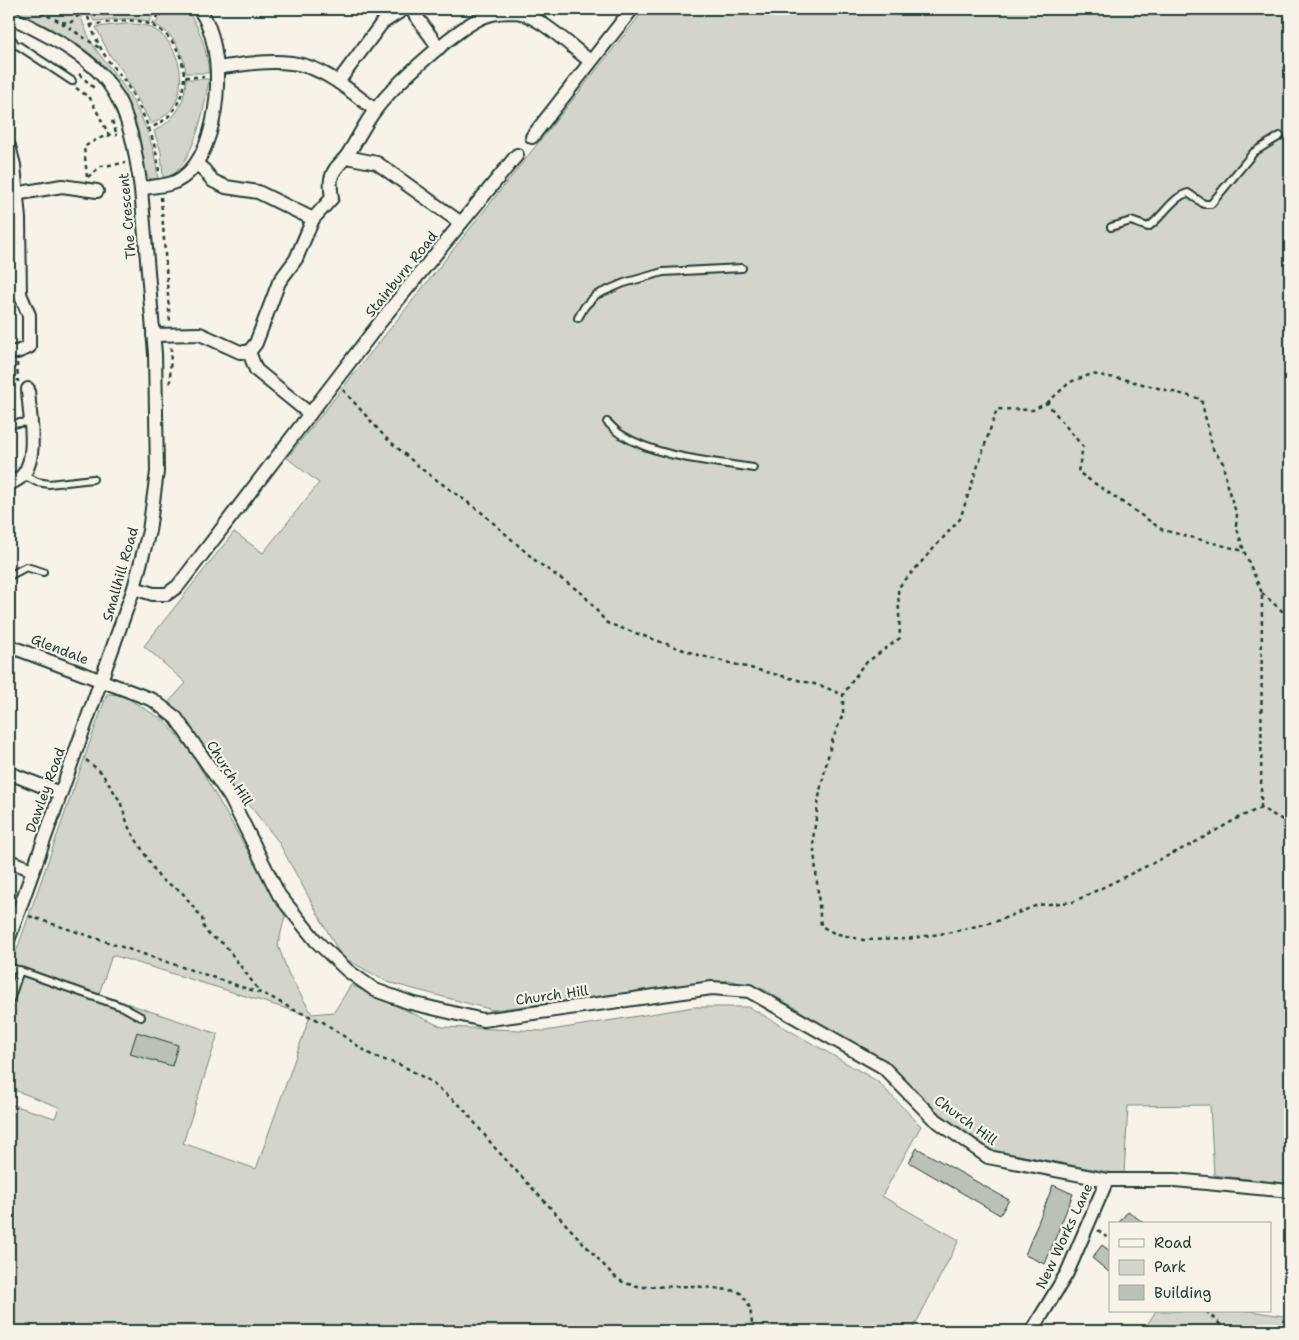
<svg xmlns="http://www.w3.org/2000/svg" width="1299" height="1340" font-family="'Shantell Sans',sans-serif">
<rect width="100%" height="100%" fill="#f7f3e8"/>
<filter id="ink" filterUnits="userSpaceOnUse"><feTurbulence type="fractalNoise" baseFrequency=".02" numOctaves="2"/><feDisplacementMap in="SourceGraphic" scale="10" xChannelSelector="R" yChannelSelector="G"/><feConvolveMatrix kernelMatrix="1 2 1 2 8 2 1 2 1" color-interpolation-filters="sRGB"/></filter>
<g filter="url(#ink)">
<g fill="#d3d5ca" stroke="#79897f" fill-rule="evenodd">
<path d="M11,9l56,1 11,-1c5,13 9,27 17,39 7,11 16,20 23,30 22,31 37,64 40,102l-4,1c-4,-3 -7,-4 -8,-8 -4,-11 -4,-23 -6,-34 -4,-19 -12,-41 -23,-57 -25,-36 -68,-55 -106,-73z"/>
<path d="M89,9h68l-8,13c-17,-6 -37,-2 -55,-1z"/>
<path d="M165,9h21c14,17 21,42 23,64h-23c-2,-19 -12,-40 -31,-48z"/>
<path d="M645,9h645v1175l-76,-9 -4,-70 -82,1 -4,69 -132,-25 -57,-40 -62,-56 -110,-65 -34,-9 -236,30 -106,-28 -46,-26 -63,-115 -110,-138 18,-20 -42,-37 90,-114 29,21 56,-70 -32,-25z"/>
<path d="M126,24c7,0 16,0 23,3 29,11 41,56 23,81 -5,7 -13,12 -21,16l-11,-21 -15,-26v-3l-16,-20 -13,-27z"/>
<path d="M186,79h23c-6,35 -12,71 -37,98h-9l-2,-25 -7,-21c22,-11 31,-28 32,-52z"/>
<path d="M107,694l15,1 43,26 26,31 94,164 -7,29 10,28 24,41 22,-2 17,-27 91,42 103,4 149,-24h55l128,74 44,45 -39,70 77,44 -47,91h-47l-7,-4 -2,4h-847v-227l46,14 4,-11 -50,-19v-116zM112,955l198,61 -54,153 -73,-26 35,-109 -119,-40z"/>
<path d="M1156,1311h94l40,6v14h-147z"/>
</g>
<g fill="#bbc1b6" stroke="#1f3d34">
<path d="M137,1032l41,13 -6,21 -42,-12z"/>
<path d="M917,1148l92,52 -9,15 -91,-53z"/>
<path d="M1053,1185l20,9 -28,70 -20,-9z"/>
<path d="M1128,1211l17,13h-27z"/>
<path d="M1102,1245l8,6v22l-18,-15z"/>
</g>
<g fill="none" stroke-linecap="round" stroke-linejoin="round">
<g stroke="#1f3d34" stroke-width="10">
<g id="service">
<path d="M11,43l8,3 53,35"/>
<path d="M1111,227l20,-6 17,6c14,-9 24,-30 40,-34l16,11h7l43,-52 26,-16"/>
<path d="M578,318l7,-12 11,-11 28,-12 39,-11 79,-4"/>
<path d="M607,422c5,4 9,10 15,13 37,23 89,26 131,33"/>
<path d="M9,424l21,-2"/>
<path d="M24,475l13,7 12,2 44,-5"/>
<path d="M9,576l17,-9 17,5"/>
<path d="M9,967l114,40 18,10"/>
<path d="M9,1003l11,-33"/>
</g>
</g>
<g stroke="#1f3d34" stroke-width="16">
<g id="minor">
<path d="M411,9l28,39"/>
<path d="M9,16c32,16 79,38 100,68 21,29 27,70 32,105l14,165 2,118 -8,59 -15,57 -125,350"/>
<path d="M9,42l2,1"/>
<path d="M217,68c28,-4 61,-10 89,-2 26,8 48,28 69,44"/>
<path d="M338,82l44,-59 22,-14"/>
<path d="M532,137l100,-128"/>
<path d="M9,146l5,19 5,54 1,75 9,21v32l-12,5h-8"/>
<path d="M346,157l31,6 84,60"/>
<path d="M197,164l7,6 9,11 13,6 32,5 55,27"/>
<path d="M141,189c14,-4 29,-2 41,-11 40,-28 46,-132 17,-169"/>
<path d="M9,195l53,-9 35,5"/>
<path d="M153,335l47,-1 40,18h9l7,-9 23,-61 17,-23 17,-40 19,-21c-1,-6 -2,-13 -1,-19 2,-11 11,-16 17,-25 9,-14 17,-31 28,-45 17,-23 86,-87 113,-94 8,-3 18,-3 26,-3 21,1 58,36 75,49"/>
<path d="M249,352l7,18 54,44"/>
<path d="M9,484c4,-2 9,-4 13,-8 17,-18 7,-63 6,-87"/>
<path d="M134,588l19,6h14l11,-8 210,-274 129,-157"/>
<path d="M9,646l144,54 23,18 54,79 49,98 37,46 32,30 27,19 36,13 72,17 229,-32 37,3 134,76 50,51 55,39 119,23h68l115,11"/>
<path d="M9,773l51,20"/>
<path d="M9,861l24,9"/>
<path d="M1032,1331l35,-58 40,-93"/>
</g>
</g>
<g stroke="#1f3d34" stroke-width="2.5" stroke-dasharray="4 4" stroke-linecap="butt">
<path d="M33,9l28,13 9,1 16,-14"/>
<path d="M86,9c4,17 11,34 21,50 5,7 12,14 17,21 18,29 33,60 35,94"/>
<path d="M62,23l39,26"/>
<path d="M90,25c17,-2 37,-7 53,-3 54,15 55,95 0,108"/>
<path d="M152,25l9,-16"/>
<path d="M79,74l15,14"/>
<path d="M185,77h19"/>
<path d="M76,88l14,10 19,37"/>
<path d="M112,121l4,11"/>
<path d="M87,177l-3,-30c10,-6 20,-13 33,-12"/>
<path d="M88,177l13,-11 24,-3"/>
<path d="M161,197l9,127"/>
<path d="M17,363l1,19"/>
<path d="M169,383l1,-1 1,-35"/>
<path d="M343,390l43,48 37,32 58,42 56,50 46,32 24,29 91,32 124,31 21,9"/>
<path d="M1047,403l23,-21 22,-8 35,6 74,19 12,50 10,14 4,23 10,29 -1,10 8,26"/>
<path d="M1262,593l28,25"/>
<path d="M86,760l15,12 19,29 9,27 31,51 21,12 21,27 2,10 5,7 15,9 36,48"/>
<path d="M1261,808l1,-215 -18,-42 -81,-21 -85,-58 5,-25 -36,-44 -14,7 -36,-1 -37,110 -62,69 2,50 -37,27 -20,30v19l-12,30 -11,47 -7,48 8,87 13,7 29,7 44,-1 45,-7 45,-11 41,-16 35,-3 119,-58 48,-27 21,-9 29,16"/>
<path d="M29,916l240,80 23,13 31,13 50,34 30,10 25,14 34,27 33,41 119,128 10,7 18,4 53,-1 42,5 6,4 7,13 3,23"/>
<path d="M1098,1230l12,10"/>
<path d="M1206,1311l20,19 4,1"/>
</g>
<use href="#service" stroke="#f7f3e8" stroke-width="6"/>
<use href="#minor" stroke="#f7f3e8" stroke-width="12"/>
</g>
</g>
<g text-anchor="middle" stroke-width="4.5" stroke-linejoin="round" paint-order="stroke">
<g font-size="14" fill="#1f3d34" stroke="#f7f3e8">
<text transform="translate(127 216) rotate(-95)" y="5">The Crescent</text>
<text transform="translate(401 274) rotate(-51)" y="5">Stainburn Road</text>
<text transform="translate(120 574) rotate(-74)" y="5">Smallhill Road</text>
<text transform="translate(60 649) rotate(21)" y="5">Glendale</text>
<text transform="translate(230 773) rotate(58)" y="5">Church Hill</text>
<text transform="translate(45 790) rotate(-70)" y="5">Dawley Road</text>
<text transform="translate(552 995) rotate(-8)" y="5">Church Hill</text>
<text transform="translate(966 1120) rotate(36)" y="5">Church Hill</text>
<text transform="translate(1064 1236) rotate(-65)" y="5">New Works Lane</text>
</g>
</g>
<rect width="1299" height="1340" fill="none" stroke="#f7f3e8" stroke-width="30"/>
<rect x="15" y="15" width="1269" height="1310" fill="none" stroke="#1f3d34" stroke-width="2" filter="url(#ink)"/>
<rect x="1109" y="1222" width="162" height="90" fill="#f7f3e8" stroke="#a1aaa0"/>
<rect x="1119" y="1239" width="25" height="8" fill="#f7f3e8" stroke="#a1aaa0"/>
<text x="1154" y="1248" font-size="15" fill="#1f3d34">Road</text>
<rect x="1119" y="1260" width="25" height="15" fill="#d3d5ca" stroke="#a1aaa0"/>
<text x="1154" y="1272" font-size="15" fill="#1f3d34">Park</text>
<rect x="1119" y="1285" width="25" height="15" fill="#bbc1b6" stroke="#a1aaa0"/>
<text x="1154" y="1298" font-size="15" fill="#1f3d34">Building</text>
</svg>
